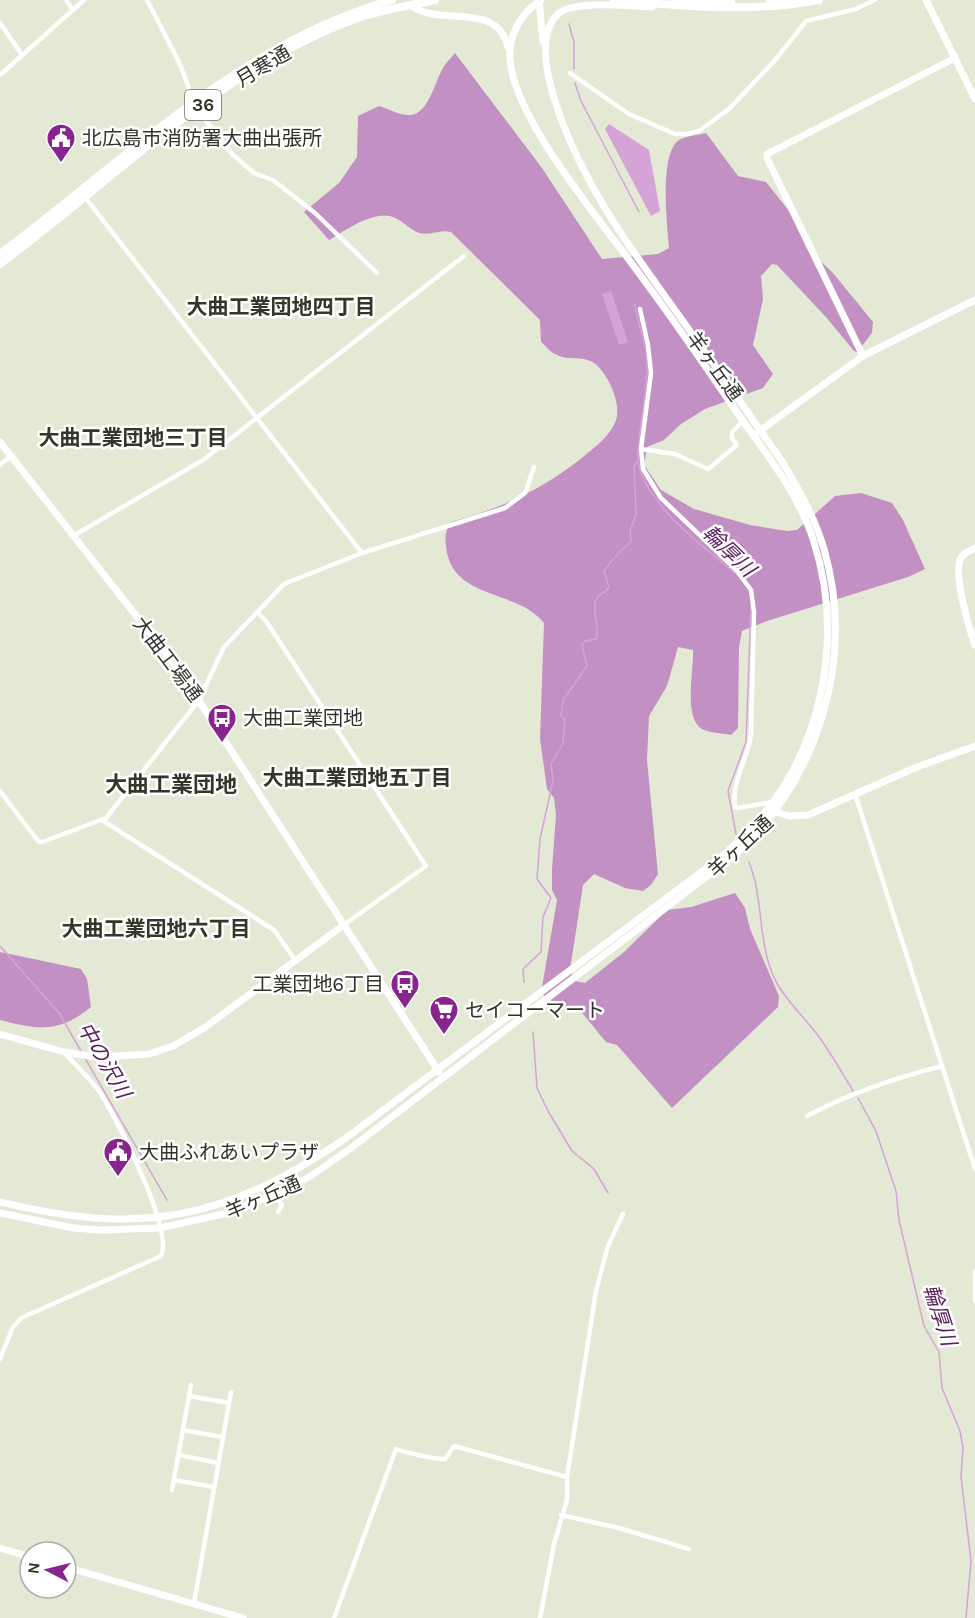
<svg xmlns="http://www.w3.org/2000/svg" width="975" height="1618" font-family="Karla,'Noto Sans JP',sans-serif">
<rect width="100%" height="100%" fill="#e3e9d4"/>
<g fill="#c290c3">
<path d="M455,53l87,115 60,91 56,-5 11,-6c-2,-23 -10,-95 10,-108 7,-4 19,-5 27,-7l32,43 28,6 35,44 5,21 27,26 40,49 -1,11 -15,19 -3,-1 -28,-34 -49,-52 -5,-1 -11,12 2,23 -10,46 20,29 -10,14 -58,21 -24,15 -17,16 -17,7 -3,18 17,25 33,19 56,16 37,6 10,-1 38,-34 26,-3 31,10 11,17 22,49 -17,8 -141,44 -25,10 -3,16 -1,81 -7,7c-9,-2 -22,-2 -29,-6 -19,-11 -8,-59 -9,-79l-15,-3 -11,39 -18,30 -2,44 11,114 -7,11 -8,6 -18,-3 -31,-14 -11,11 -13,85 5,11 10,2 39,-31 43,-42 24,-3 44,-14 10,15 5,21 29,67 -1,11 -106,101 -55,-63 -11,-3 -27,-33 -19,-2 -19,-14 16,-93 -5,-10v-21l4,-54 -2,-17 -7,-9 -7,-50 4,-116c-25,-33 -87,-23 -97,-70 -2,-13 -3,-21 4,-31 48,-13 88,-31 127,-61 13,-11 28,-21 36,-36 8,-14 0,-35 -8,-48 -17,-29 -30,-12 -51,-23 -5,-2 -10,-9 -14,-12l-1,-22 -89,-88c-12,-3 -21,4 -32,1 -10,-4 -19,-15 -29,-17 -19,-4 -46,15 -61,24l-25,-28 35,-29 18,-26 1,-41 21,-10c10,3 21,10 32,9 18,-2 24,-34 32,-47 3,-5 8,-10 12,-15z"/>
<path d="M0,952l81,17 6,10 4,28c-32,26 -52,23 -91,13z"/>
</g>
<g fill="#d6a3d7">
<path d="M609,124l40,26 11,61 -9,5 -46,-87z"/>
<path d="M611,291l17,51 -9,3 -17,-51z"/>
</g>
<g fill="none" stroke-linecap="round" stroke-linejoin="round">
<g stroke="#d6a3d7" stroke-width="1.5">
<path d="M569,24l5,18v27"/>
<path d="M575,83l6,18 58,111"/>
<path d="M635,304c2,18 10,36 12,54 2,32 -8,64 -9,96 -3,43 70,97 100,121"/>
<path d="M736,834l-8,-43 18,-49 5,-136"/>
<path d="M749,862c14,35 9,73 22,108 8,24 29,42 45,63 14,18 25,38 37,58"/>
<path d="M0,946l59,67 22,38"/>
<path d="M524,982l-1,-13 18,-17 2,-35 8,-19 -14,-19 3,-40 13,-58 -2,-17 12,-21 2,-24 -4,-3 2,-16 24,-34 -5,-21 3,-4 11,-2c5,-14 -5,-25 0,-39 3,-8 10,-6 13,-13l-5,-16c8,-11 15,-20 27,-29l-1,-12 6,-15 -2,-49 4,-5"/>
<path d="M533,1032l4,56 11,23 24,40 22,18 14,24"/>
<path d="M85,1058l82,142"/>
<path d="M858,1098l18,33 20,60 3,29 25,106 15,26 3,36 18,43 3,17 -2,29 10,84 -5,57"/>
</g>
<g stroke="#fff" stroke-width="4.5">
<path d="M66,0l7,10"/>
<path d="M147,0l32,62 18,47 35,45 22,19 19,7 42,33 62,60"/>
<path d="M0,23l22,32"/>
<path d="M570,73l59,41 46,20h12l12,-3 31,-23 46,-49 30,-38 50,-12 19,-9"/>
<path d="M0,75l84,-75"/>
<path d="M84,196l278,357"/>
<path d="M640,309l8,36 3,28 -10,76 2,20 18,29 76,73 14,19 3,22 -3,122c-3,25 -20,47 -16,73l3,1 35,-6"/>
<path d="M641,449l34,5 33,15 29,-24 -5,-7v-6l11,-11"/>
<path d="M0,465l11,-9"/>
<path d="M73,536l130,-76 261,-204"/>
<path d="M257,612l9,9 160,245 -81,58"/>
<path d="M0,791l38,50 4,1 64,-24 93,-118 25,-53 60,-63 78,-31 143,-45 20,-15 9,-26"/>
<path d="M855,794l120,375"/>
<path d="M102,820l172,110 22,31"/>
<path d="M807,1116c43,-23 88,-38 135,-50"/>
<path d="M276,1194l6,11 -4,7"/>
<path d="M975,1271v29"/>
<path d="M0,1359l13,-32 8,-9 140,-62c13,-26 -44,-136 -60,-162 -10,-15 -25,-28 -37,-42"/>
<path d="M189,1396l40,7"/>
<path d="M183,1430l39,7"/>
<path d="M179,1455l39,8"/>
<path d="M174,1480l40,7"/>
<path d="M172,1490l19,-105"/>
<path d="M561,1515l58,13 70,21"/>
<path d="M194,1603l37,-211"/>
<path d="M334,1618l62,-169c8,3 42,11 49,10l9,-13 113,31"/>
<path d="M540,1618l14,-74 13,-44v-23l29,-186 12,-45 15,-32"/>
</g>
<g stroke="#fff" stroke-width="7">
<path d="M539,0l4,42"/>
<path d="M674,0l58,3"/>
<path d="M926,0l49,99"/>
<path d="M770,2l18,-2"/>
<path d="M412,6c27,21 85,-6 96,41"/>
<path d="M863,356l-96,-198v-4l188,-96"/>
<path d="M758,432l105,-76 112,-56"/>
<path d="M0,442l181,231 258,399"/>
<path d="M975,548c-5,3 -13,5 -15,12 -6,17 9,68 15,85"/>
<path d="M773,811l16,5 19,-1 109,-48 58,-21"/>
<path d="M0,1034l64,18 32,5 53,-3 24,-8 31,-18 141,-104"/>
<path d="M0,1202c141,35 227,17 346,-64l374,-280c12,-11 25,-22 36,-35 67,-75 88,-185 58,-281 -15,-48 -47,-87 -76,-128 -42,-62 -85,-124 -131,-183 -30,-40 -94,-121 -97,-172 -2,-24 12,-47 31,-59"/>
<path d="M0,1213l73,15 28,2 59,-2 68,-15 48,-19 35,-18 40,-28 384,-293c83,-76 121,-195 89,-306 -9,-31 -25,-59 -41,-86 -39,-57 -80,-114 -121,-171 -25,-35 -51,-71 -72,-110 -19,-35 -68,-137 -31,-169 17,-13 71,-7 93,-6"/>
<path d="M0,1548l30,9"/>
<path d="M66,1567l177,51"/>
</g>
<g stroke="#fff" stroke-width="8">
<path d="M614,0c69,6 136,13 205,0"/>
<path d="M0,254c125,-93 238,-210 392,-254"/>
<path d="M0,264c114,-84 219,-195 355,-245 26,-9 53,-13 80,-19"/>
</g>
</g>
<defs>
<g id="civic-pin" transform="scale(1.5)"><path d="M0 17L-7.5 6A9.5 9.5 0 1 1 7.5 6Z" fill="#87248d" stroke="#fff"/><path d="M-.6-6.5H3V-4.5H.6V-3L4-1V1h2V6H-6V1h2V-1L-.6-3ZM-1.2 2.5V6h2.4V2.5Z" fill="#fff"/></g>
<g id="bus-pin" transform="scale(1.5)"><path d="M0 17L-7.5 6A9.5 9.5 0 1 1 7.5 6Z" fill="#87248d" stroke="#fff"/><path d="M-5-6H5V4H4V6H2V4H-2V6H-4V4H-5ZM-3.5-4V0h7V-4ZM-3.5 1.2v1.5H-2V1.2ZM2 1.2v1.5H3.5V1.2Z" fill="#fff"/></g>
<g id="supermarket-pin" transform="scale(1.5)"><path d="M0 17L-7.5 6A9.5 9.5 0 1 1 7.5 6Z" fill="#87248d" stroke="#fff"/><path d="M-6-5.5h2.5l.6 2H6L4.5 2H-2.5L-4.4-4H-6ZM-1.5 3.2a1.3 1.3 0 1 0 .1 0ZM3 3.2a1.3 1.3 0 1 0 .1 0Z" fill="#fff"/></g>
</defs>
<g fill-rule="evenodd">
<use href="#civic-pin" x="61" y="138"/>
<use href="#bus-pin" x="222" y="718"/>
<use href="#bus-pin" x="405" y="984"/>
<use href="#supermarket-pin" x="444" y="1010"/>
<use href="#civic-pin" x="118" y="1152"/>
</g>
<g text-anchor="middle" stroke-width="5" stroke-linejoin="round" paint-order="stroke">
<rect fill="#fff" stroke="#6f706b" stroke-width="1.5" x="185" y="90" width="36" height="30" rx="4.5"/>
<g font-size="18" font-weight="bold" fill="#31332b">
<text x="203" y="111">36</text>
</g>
<g font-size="20" fill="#31332b" stroke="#fff">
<text transform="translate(263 66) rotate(-31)" y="7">月寒通</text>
<text transform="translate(715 366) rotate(54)" y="7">羊ヶ丘通</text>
<text transform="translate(168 659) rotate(53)" y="7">大曲工場通</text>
<text transform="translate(740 846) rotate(-43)" y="7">羊ヶ丘通</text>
<text transform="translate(263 1197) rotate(-23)" y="7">羊ヶ丘通</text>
</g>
<g font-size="20" fill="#31332b" stroke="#fff" text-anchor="start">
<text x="82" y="145">北広島市消防署大曲出張所</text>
<text x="243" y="725">大曲工業団地</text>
<text x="384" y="991" text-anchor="end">工業団地6丁目</text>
<text x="465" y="1017">セイコーマート</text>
<text x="139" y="1159">大曲ふれあいプラザ</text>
</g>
<g font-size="21" font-weight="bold" fill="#333727" stroke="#fff">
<text x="281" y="314">大曲工業団地四丁目</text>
<text x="133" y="445">大曲工業団地三丁目</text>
<text x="357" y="785">大曲工業団地五丁目</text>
<text x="156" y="936">大曲工業団地六丁目</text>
</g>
<g font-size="21" font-style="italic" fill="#5c205f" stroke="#fff">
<text transform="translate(729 551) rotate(44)" y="7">輪厚川</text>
<text transform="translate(104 1060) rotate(60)" y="7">中の沢川</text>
<text transform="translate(940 1315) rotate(72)" y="7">輪厚川</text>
</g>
<g font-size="22" font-weight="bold" fill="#333727" stroke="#fff">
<text x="171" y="792">大曲工業団地</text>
</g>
</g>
<g transform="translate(48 1570) rotate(277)"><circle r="28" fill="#ffffff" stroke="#adadaa" stroke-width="1.5"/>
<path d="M0-4.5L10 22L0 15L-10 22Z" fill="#87248d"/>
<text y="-9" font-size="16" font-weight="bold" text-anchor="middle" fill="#31332b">N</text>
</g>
</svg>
